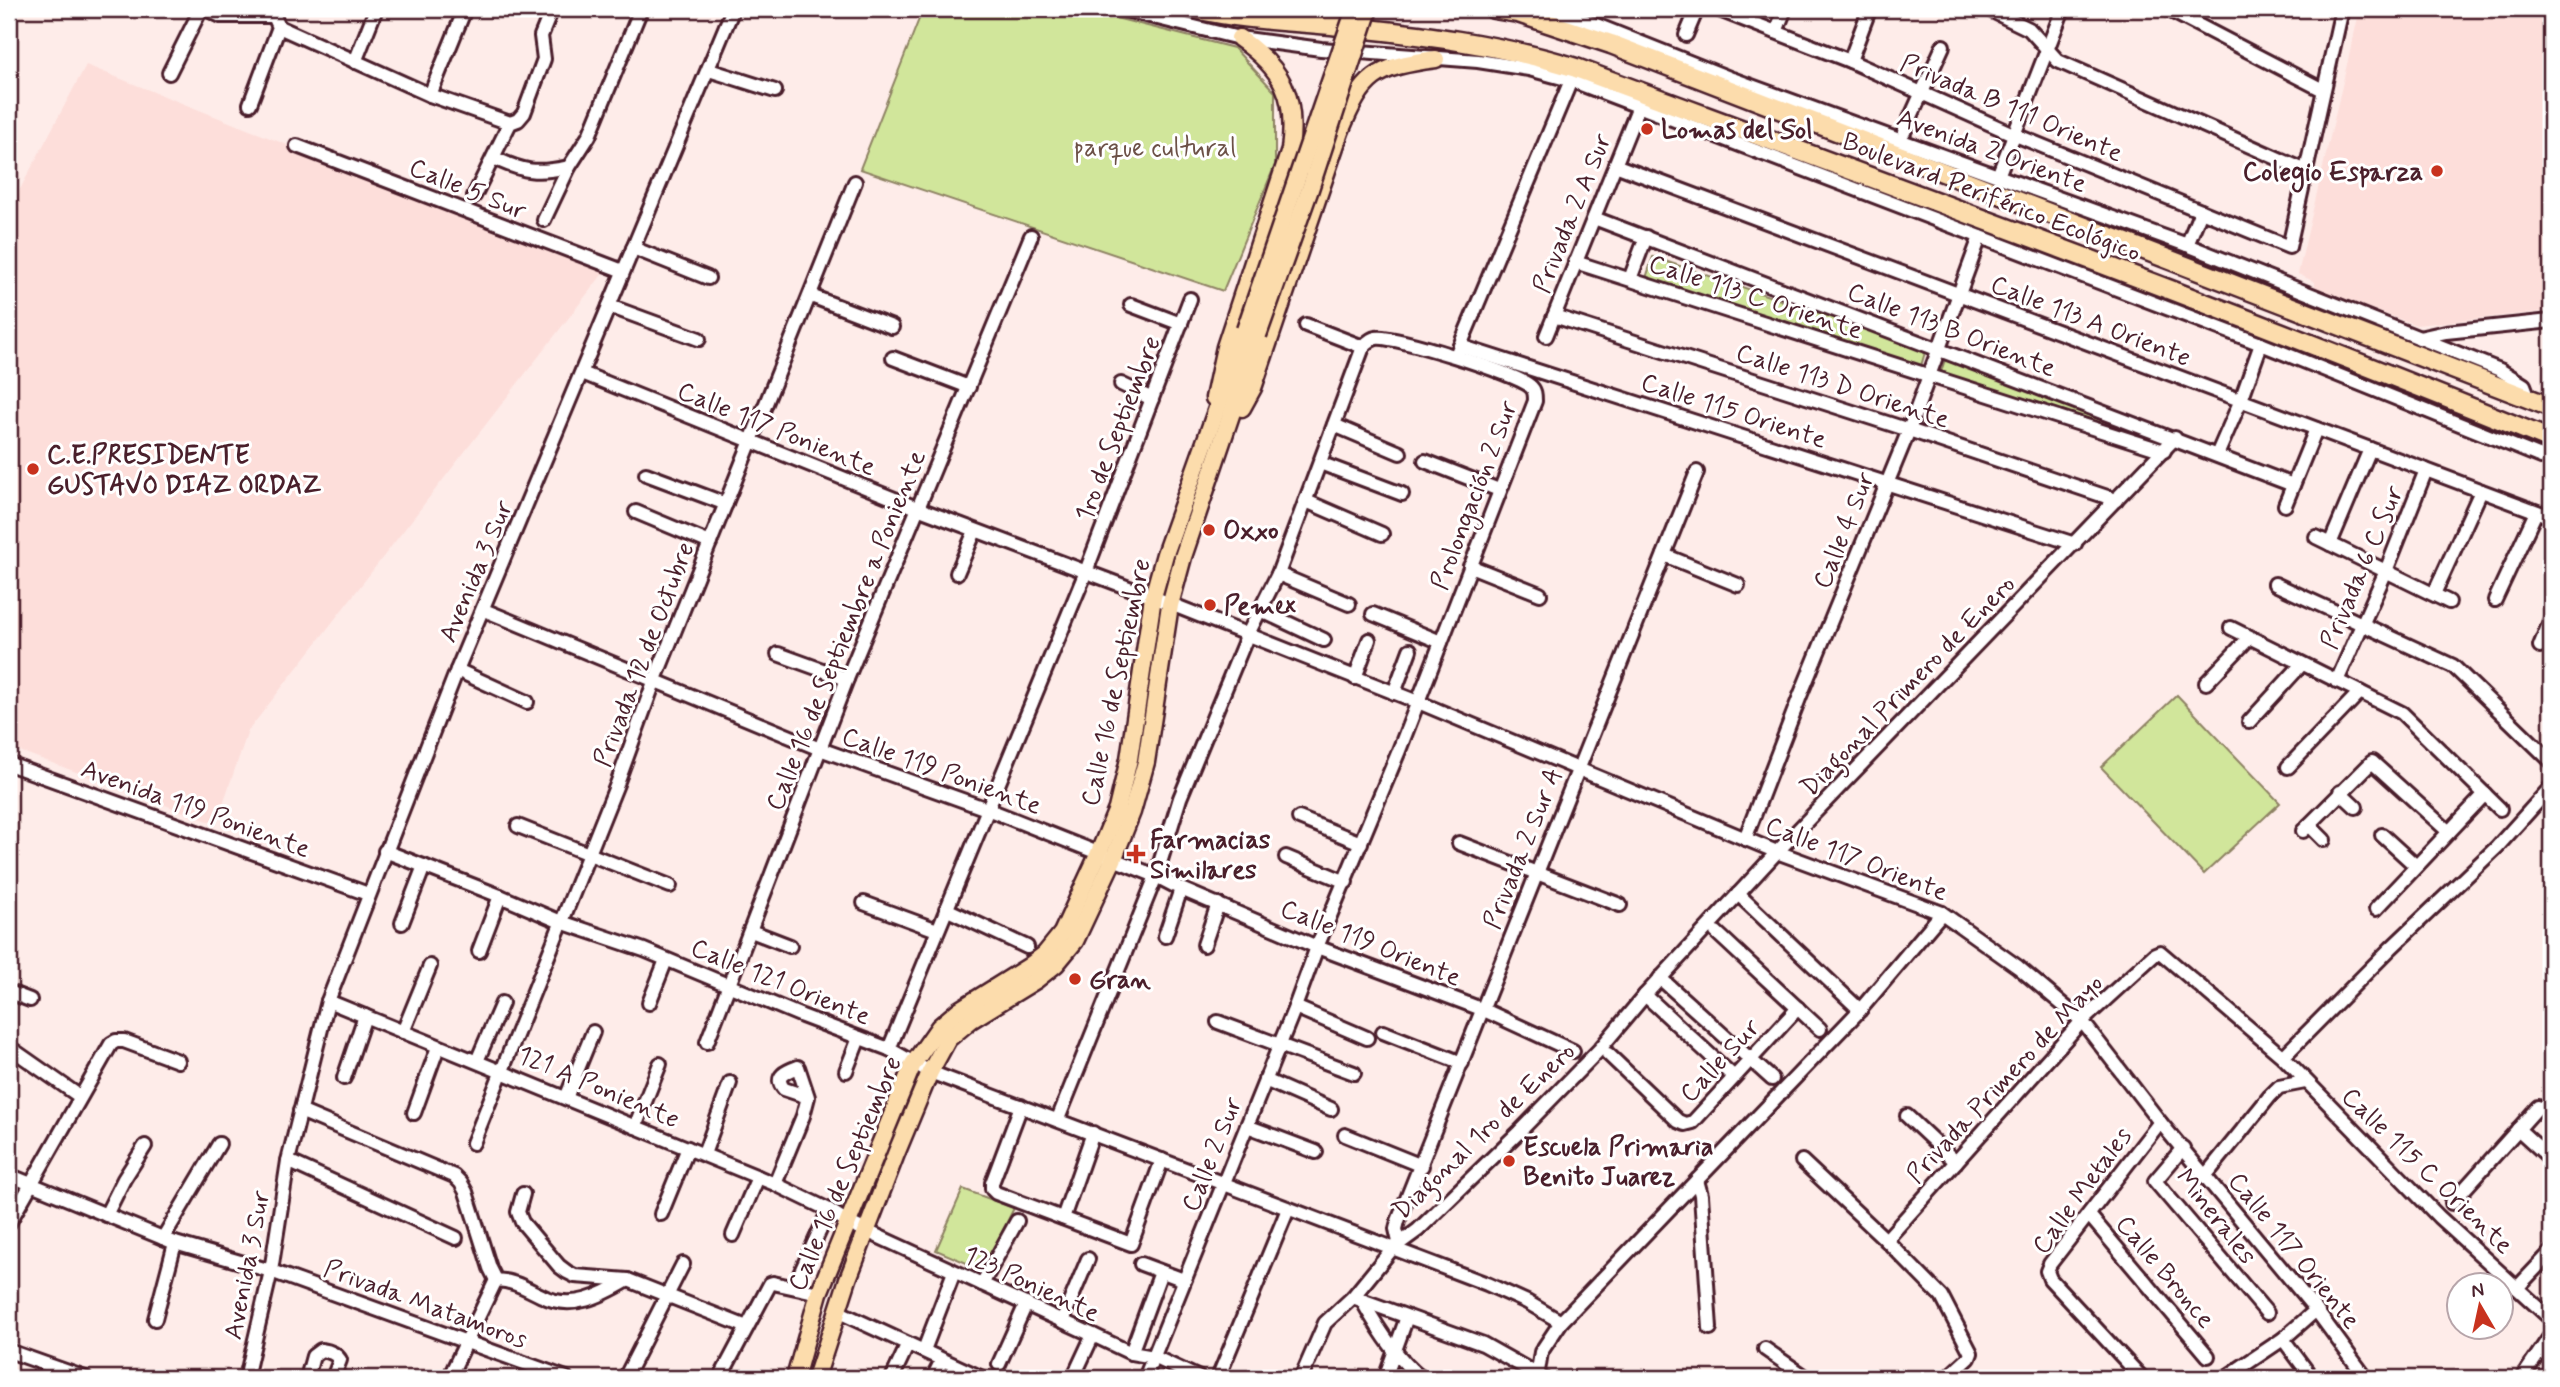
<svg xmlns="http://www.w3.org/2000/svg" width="2560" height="1387" font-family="Mynerve,sans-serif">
<rect width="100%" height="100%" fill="#feece9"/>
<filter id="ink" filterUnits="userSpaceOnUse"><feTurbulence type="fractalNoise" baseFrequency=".0143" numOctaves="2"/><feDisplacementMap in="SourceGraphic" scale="14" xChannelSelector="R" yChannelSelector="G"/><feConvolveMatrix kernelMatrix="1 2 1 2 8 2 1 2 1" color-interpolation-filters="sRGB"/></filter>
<g filter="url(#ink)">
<g fill="#fddeda">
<path d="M2360,9h191v302l-135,14 -101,-36v-7l-17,-8z"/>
<path d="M86,65l519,206 -357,460 -32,93 -207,-77v-537z"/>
</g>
<g fill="#d1e69b" stroke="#8e8263" stroke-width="2">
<path d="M923,9h167l26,9 118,30 41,44v73l-52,126 -363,-122z"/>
<path d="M1653,257l273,92 -5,17 -275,-88z"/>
<path d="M1945,360l221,81 -5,6 -221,-73z"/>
<path d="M2177,695l103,108 -76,71 -103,-107z"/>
<path d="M963,1189l51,19 -31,62 -47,-20z"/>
</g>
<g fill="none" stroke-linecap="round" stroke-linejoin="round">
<g stroke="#4a1f2b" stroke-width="18">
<g id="minor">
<path d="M206,9l15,7h53"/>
<path d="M1121,9l118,29 82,11 157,12 51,8 41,11 691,264 290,117"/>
<path d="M1548,9l41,13 143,57 455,166 313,125 24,15 5,13"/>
<path d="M1717,9l133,52 163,73 276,113 53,-238"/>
<path d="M1988,9l41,20 29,32 246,109"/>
<path d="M2167,9l156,81"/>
<path d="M279,27l151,68 80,28"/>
<path d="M1776,32l9,-23"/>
<path d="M1686,35l11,-26"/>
<path d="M1850,61l18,-48"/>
<path d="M355,62l21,-53"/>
<path d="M709,70l66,21"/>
<path d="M169,73l32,-64"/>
<path d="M430,95l35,-86"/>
<path d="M250,104l29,-77 -5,-11 3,-7"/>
<path d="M1904,132l39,-86"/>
<path d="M297,146l326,125"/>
<path d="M494,158c30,14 42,16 75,9"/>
<path d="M1615,165l936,352"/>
<path d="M1998,176l65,-167"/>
<path d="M474,196l36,-73 8,-3 6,-7 20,-54 -3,-23 11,-27"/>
<path d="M1594,218l699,267"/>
<path d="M544,220l25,-53 20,-31 52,-127"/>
<path d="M2187,245l14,-34"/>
<path d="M633,248l75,30"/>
<path d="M1575,262l589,189"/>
<path d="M1630,279l16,-42"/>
<path d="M811,296l81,31"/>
<path d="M1131,305l50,19"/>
<path d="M609,306l90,33"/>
<path d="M1554,316l355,114 207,70"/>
<path d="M1306,325l57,22"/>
<path d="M1546,336l93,-230"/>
<path d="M2419,338l27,-6 105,-11"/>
<path d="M1460,346l615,198"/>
<path d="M1457,353l117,-280"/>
<path d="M893,358l76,29"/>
<path d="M582,373l335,135 236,89 265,105 359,150 165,61 76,54 64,54 78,101 156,188 50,68"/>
<path d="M1121,384l31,15"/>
<path d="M1334,425l66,28"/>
<path d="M2217,455l24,-55 20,-56"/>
<path d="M1425,461l74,29"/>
<path d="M1320,463l82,31"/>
<path d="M646,474l80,30"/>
<path d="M1306,501l76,33"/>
<path d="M2285,505l31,-76"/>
<path d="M636,512l74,31"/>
<path d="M2316,537l133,65"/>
<path d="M2330,544l40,-95"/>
<path d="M1664,555l74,30"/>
<path d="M1470,566l70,28"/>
<path d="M957,573l18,-42"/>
<path d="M1278,574l71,30"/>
<path d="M2275,584l178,82 98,95"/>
<path d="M2434,594l47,-103"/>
<path d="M2495,600l41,-88"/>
<path d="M484,610l336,139 167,60 169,67 25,13 136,58 167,63 89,41"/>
<path d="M1260,610l64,30"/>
<path d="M1373,614l68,28"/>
<path d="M2231,628l171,85 98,96"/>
<path d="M2540,646l11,-27"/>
<path d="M778,654l69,25"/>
<path d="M457,670l70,32"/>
<path d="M1355,678l14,-38"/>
<path d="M2337,681l49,-110 40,-101"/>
<path d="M2206,683l43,-45"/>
<path d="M1394,693l16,-43"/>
<path d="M2249,722l53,-58"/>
<path d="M9,764l359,130"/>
<path d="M2288,767l72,-75"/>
<path d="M2340,792l16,15"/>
<path d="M1299,818l62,25"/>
<path d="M2309,825l15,15"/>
<path d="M518,826l152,60"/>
<path d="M2303,831l69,-69 77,70"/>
<path d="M2382,835l34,31"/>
<path d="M1745,839l55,-143 109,-266 71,-193"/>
<path d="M1459,843l161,62"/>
<path d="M385,851l115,45 61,26 83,28 158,66 87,33 41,23 557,212 40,18 34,20"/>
<path d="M1286,857l60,25"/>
<path d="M1738,894l122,116"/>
<path d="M864,903l73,27"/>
<path d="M946,909l81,38"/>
<path d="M2376,909l109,-115"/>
<path d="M402,923l22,-57"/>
<path d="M751,931l39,15"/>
<path d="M1716,932l104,97"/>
<path d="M1165,936l16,-47"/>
<path d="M1204,945l14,-41"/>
<path d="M479,951l21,-55"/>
<path d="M1660,978l112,101"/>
<path d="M9,992l21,8"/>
<path d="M1645,995l89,82"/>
<path d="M328,1001l447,183 54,26 20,13 244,112 38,18 23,4 45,21"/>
<path d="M649,1003l17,-43"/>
<path d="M1295,1007l72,31"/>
<path d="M1218,1022l136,51"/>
<path d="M403,1032l27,-66"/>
<path d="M1383,1032l79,31"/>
<path d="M707,1042l140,-363 184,-443"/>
<path d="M9,1047l70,49"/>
<path d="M889,1049l196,-475 105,-275"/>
<path d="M1608,1054l70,67 7,3 8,-2 105,-114"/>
<path d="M2283,1057l108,-109 106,-101 54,-60"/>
<path d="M477,1061l25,-58"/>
<path d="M846,1071l13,-33"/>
<path d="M344,1078l21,-62"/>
<path d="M1265,1080l66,29"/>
<path d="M566,1098l27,-66"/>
<path d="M1021,1106l-29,77v6l4,4 135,51 31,-84"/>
<path d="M300,1111l154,65 7,7 5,9 24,76 6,12c19,1 29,8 46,16 30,15 59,0 86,-16"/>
<path d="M414,1113l24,-66"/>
<path d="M1907,1116l49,46"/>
<path d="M1058,1119l98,-243 24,-78 67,-162 31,-62 85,-227c4,-4 7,-8 13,-9 18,-3 141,36 154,48 5,4 5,9 5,15l-137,352 -81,194 -22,60 -150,371"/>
<path d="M1247,1126l69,26"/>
<path d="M635,1127l25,-63"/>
<path d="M2518,1129l33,30"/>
<path d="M1345,1135l77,31"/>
<path d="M473,1143l144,-359 37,-102 201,-500"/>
<path d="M2183,1148l-28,33 112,132"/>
<path d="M704,1154l26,-71"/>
<path d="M288,1161l168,77"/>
<path d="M1802,1161l84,79 56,57 29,56 -2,5 -22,20"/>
<path d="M9,1175l166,68 96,28 295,107"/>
<path d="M2206,1175l64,-79 9,-9 26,-5"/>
<path d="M1697,1180l4,15 9,133"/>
<path d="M775,1184l28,-68 5,-19 -10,-30c-11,4 -25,9 -14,22l24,8"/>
<path d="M523,1194l-5,18 4,10 37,44 8,6 8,4 53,4 119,47"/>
<path d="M2452,1203l86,-96"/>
<path d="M661,1214l27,-66"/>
<path d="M106,1215l18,-36 21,-33"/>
<path d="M2089,1215l119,141"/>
<path d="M1063,1218l30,-85"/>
<path d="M9,1223l102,-179 5,-3h8l54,20"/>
<path d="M733,1235l25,-58"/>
<path d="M163,1238l56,-94"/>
<path d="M1886,1240l196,-219 73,-67 5,-2 123,105 156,160 112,102"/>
<path d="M1399,1242l-3,-13 2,-8 299,-749"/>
<path d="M1141,1264l43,16"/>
<path d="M982,1284l35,-63"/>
<path d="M794,1287l35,-77"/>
<path d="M2517,1288l34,-36"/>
<path d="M1353,1297l130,47 59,33"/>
<path d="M1363,1302c15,27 34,57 58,76"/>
<path d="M837,1311l145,67"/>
<path d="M155,1319l20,-76"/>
<path d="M1062,1321l26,-62"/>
<path d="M2283,1339l29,39"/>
<path d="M1765,1349l42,29"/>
<path d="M924,1350l30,-78"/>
<path d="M9,1351l76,27"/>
<path d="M1131,1353l30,-81"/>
<path d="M999,1364l27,-60"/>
<path d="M246,1378l25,-107 17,-110 40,-160 129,-331 276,-661"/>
<path d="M307,1378l6,-22 8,-6c8,1 15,3 19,10l-7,18"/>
<path d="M449,1378l47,-98"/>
<path d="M625,1378l58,-114"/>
<path d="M720,1378l50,-94 3,-1 46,10"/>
<path d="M892,1378l16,-34"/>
<path d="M933,1378l9,-18"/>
<path d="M1073,1378l20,-43"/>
<path d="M1218,1378l70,-169"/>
<path d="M1301,1378l24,-55 28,-26 39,-48 26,-19 101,-98 80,-82 46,-55 132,-143 398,-414"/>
<path d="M1385,1378l22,-61"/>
<path d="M1537,1378l4,-26 20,-30 299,-312 82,-97"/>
<path d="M2142,1378l-92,-99 -3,-8 3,-7 110,-142"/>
<path d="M2225,1378l58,-39 33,-29"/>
<path d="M2522,1378l29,-43"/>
</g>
</g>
<g stroke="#4a1f2b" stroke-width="21">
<g id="major">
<path d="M1214,398l11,-51 65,-197c7,-54 -7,-81 -51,-112"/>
<path d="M1242,408l11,-20 87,-256c23,-56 35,-65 96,-73"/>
<path d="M795,1378l24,-85 94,-229 26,-37 20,-17 69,-43 17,-13 17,-21 36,-78 19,-46 12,-50 24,-162 12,-43 80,-224"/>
<path d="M816,1378l32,-99 48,-125 34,-82 18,-33 23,-19 65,-40 20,-16 19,-23 38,-81 19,-48 14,-50 24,-157 13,-48 75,-222"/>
</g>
</g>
<g stroke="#4a1f2b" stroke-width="23">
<g id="highway">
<path d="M1196,9c47,11 95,12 143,17 79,8 161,18 237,42 326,121 653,240 975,372"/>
<path d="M1494,9l24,4 93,31 940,363"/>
</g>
</g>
<use href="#minor" stroke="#fff" stroke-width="12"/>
<use href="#major" stroke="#fcdcac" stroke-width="16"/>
<use href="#highway" stroke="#fcdcac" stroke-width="18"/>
<g stroke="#4a1f2b" stroke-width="21" stroke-linecap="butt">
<g id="major-bridge">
<path d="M1245,330l110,-321"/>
<path d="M1258,335l52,-146 59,-180"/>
</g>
</g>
<use href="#major-bridge" stroke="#fcdcac" stroke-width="16"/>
</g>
</g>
<g fill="#c8321e" stroke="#fff" stroke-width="2.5">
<circle cx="1647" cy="129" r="7"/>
<circle cx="2437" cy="171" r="7"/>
<circle cx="33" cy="469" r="7"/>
<circle cx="1209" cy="530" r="7"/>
<circle cx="1210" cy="605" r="7"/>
<path d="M1132.5 843.5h7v7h7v7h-7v7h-7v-7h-7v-7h7z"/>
<circle cx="1075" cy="979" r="7"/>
<circle cx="1509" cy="1161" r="7"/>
</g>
<g text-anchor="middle" stroke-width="6" stroke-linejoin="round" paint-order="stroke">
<g font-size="26" fill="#4a1f2b" stroke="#fff">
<text transform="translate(2012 107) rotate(23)" y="9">Privada B 111 Oriente</text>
<text transform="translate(1992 150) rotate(20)" y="9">Avenida 2 Oriente</text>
<text transform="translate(468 188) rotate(22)" y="9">Calle 5 Sur</text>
<text transform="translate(1992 196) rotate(21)" y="9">Boulevard Periférico Ecológico</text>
<text transform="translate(1571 213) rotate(-68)" y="9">Privada 2 A Sur</text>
<text transform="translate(1756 296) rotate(18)" y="9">Calle 113 C Oriente</text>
<text transform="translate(2091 320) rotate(21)" y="9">Calle 113 A Oriente</text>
<text transform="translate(1952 329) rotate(21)" y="9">Calle 113 B Oriente</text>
<text transform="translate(1843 385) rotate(18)" y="9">Calle 113 D Oriente</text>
<text transform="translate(1734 410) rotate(18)" y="9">Calle 115 Oriente</text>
<text transform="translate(777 428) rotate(22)" y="9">Calle 117 Poniente</text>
<text transform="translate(1117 428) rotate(-69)" y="9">1ro de Septiembre</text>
<text transform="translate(1473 495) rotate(-69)" y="9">Prolongación 2 Sur</text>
<text transform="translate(1843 530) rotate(-68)" y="9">Calle 4 Sur</text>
<text transform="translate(2361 567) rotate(-67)" y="9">Privada 6 C Sur</text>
<text transform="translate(475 571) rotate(-67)" y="9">Avenida 3 Sur</text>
<text transform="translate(845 630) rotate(-68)" y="9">Calle 16 de Septiembre a Poniente</text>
<text transform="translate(643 654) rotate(-69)" y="9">Privada 12 de Octubre</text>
<text transform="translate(1115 682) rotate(-78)" y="9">Calle 16 de Septiembre</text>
<text transform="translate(1907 685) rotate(-46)" y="9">Diagonal Primero de Enero</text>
<text transform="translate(942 770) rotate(20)" y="9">Calle 119 Poniente</text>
<text transform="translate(196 808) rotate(20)" y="9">Avenida 119 Poniente</text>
<text transform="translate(1522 848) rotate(-68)" y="9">Privada 2 Sur A</text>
<text transform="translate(1857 858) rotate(21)" y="9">Calle 117 Oriente</text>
<text transform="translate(1371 942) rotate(22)" y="9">Calle 119 Oriente</text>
<text transform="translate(781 981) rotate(22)" y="9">Calle 121 Oriente</text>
<text transform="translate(1719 1060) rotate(-47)" y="9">Calle Sur</text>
<text transform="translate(2004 1078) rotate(-47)" y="9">Privada Primero de Mayo</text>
<text transform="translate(599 1086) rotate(23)" y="9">121 A Poniente</text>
<text transform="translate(1483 1130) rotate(-44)" y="9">Diagonal 1ro de Enero</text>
<text transform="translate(1211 1154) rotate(-68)" y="9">Calle 2 Sur</text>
<text transform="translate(2428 1170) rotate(44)" y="9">Calle 115 C Oriente</text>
<text transform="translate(844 1173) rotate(-67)" y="9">Calle 16 de Septiembre</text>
<text transform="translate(2081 1190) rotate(-54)" y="9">Calle Metales</text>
<text transform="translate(2217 1216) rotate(52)" y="9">Minerales</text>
<text transform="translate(2295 1250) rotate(51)" y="9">Calle 117 Oriente</text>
<text transform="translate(246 1265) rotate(-79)" y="9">Avenida 3 Sur</text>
<text transform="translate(2166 1271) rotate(50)" y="9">Calle Bronce</text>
<text transform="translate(1032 1283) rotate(25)" y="9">123 Poniente</text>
<text transform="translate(426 1303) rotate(20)" y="9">Privada Matamoros</text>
</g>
<g font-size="26" font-weight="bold" fill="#4a1f2b" stroke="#fff" text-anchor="start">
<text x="1661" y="138">Lomas del Sol</text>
<text x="2423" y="180" text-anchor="end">Colegio Esparza</text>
<text x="47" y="463">C.E.PRESIDENTE<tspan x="47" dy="30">GUSTAVO DIAZ ORDAZ</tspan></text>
<text x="1223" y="539">Oxxo</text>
<text x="1224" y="614">Pemex</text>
<text x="1150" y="848">Farmacias<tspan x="1150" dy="30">Similares</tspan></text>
<text x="1089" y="988">Gran</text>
<text x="1523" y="1155">Escuela Primaria<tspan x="1523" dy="30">Benito Juarez</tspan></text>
</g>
<g font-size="26" fill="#6c5147" stroke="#fff">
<text x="1155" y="156">parque cultural</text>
</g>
</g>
<rect width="2560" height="1387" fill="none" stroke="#fff" stroke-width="35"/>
<rect x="18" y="18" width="2525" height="1352" fill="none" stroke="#4a1f2b" stroke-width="2.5" filter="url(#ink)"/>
<g transform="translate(2480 1306) rotate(351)"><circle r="33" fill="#ffffff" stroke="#b7a5aa" stroke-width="2"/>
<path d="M0-5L12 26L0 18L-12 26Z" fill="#c8321e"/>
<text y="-10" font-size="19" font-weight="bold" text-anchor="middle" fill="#4a1f2b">N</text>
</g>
</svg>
